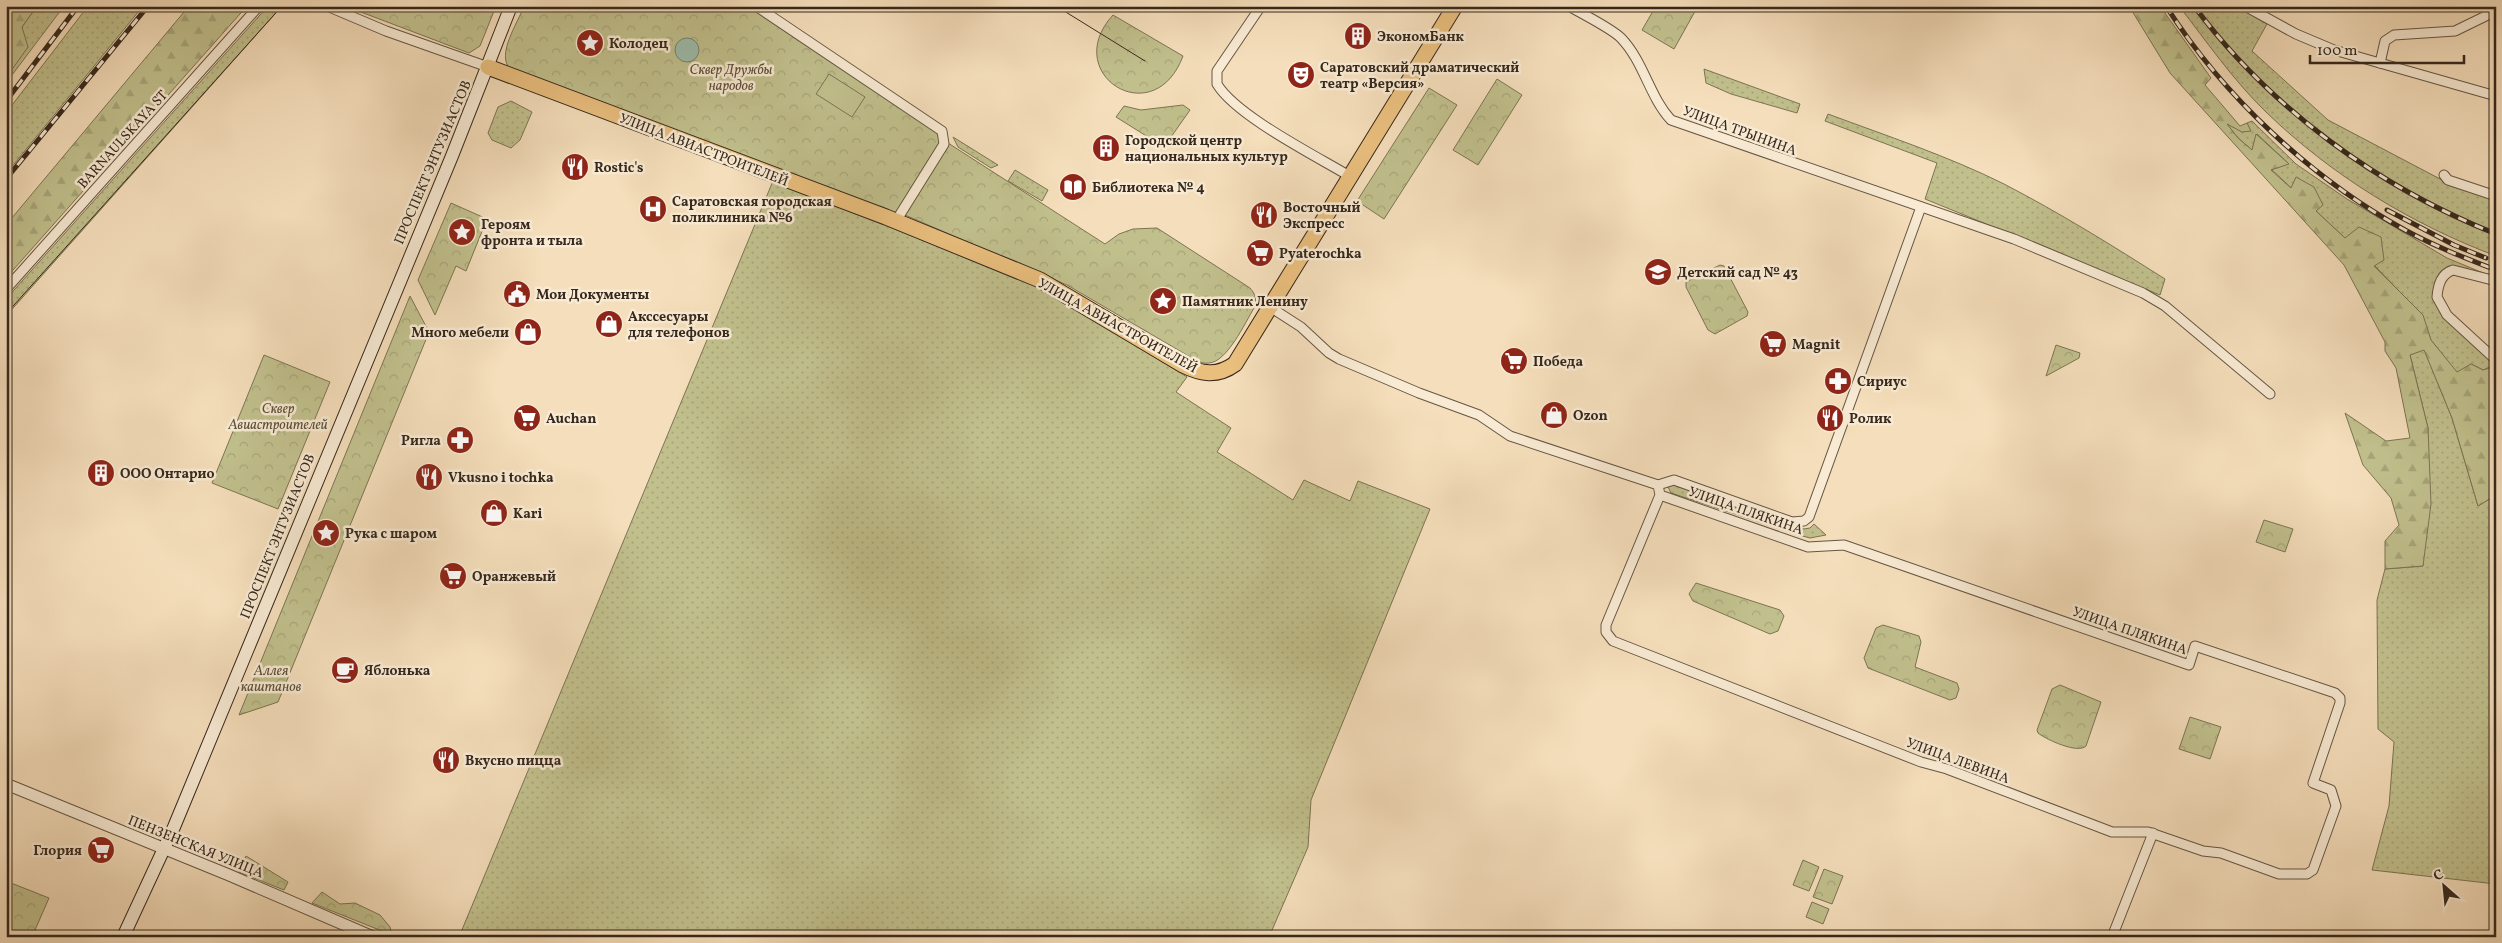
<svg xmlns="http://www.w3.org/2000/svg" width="2502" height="943" font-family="Vollkorn,serif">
<defs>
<pattern id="grass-dots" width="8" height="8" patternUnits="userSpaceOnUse" patternTransform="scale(1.25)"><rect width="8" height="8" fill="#c1c08d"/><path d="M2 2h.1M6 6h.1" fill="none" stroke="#a6a579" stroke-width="1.8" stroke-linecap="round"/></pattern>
<pattern id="forest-firs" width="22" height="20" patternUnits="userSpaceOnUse" patternTransform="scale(1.25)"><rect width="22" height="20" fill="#c1c08d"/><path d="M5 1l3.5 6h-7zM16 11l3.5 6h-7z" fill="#a6a579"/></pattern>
<pattern id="park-crowns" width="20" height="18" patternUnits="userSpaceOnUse" patternTransform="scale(1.25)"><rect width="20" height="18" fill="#c1c08d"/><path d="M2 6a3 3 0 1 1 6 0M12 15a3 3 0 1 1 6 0" fill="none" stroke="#a6a579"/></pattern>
</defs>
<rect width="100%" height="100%" fill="#f5debb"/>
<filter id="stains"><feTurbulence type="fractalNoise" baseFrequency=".004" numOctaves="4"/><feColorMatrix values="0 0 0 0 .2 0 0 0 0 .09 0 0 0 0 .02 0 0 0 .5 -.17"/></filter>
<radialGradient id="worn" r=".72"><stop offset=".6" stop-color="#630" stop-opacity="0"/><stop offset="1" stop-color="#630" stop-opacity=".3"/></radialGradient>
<g fill="url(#grass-dots)" stroke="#7c7454">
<path d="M37,6h27l-58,77 16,-56z"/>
<path d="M88,6h55l-137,168v-61z"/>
<path d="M268,6h14l-276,310v-17z"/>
<path d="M2179,6h56l32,18 -15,27 76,69 114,60 54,19v57c-85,-32 -165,-81 -230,-144 -33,-32 -59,-70 -87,-106z"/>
<path d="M1704,69l96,35 -3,9 -66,-19 -25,-11z"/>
<path d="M511,101l21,11 -12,28 -9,8 -19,-8 -4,-7 10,-26z"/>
<path d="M1828,114c59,22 120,42 176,70 56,29 109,62 161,95l-5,16 -235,-96 12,-36 -112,-42z"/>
<path d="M2252,121l44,43 51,35 100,59 41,17 -40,-9 -8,6 -6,24 10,21 51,48 -12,5 -12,-6 -14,9 -26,-33 -9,-25 -48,-50 -103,-96 17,-6 -31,-29 -5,16 -14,-12 -12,-15 24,8 -3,-8z"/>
<path d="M953,137l45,28 -7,3 -33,-21z"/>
<path d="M1015,170l33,20 -6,11 -34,-20z"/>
<path d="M773,181l265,105 20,11 129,80 -11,15 55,36 -14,24 76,48 11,-20 46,21 8,-20 72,28 -119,291 -3,47 -39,90h-810z"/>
<path d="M2424,349l28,69 26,88 18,-11v389l-124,-14 17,-64 5,-64 -16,-13 -1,-129 8,-31 38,-3 5,-138 -18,-73z"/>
<path d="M1670,484l134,45 6,-1 4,-4 12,11 -16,3 -11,-3 -128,-42 -3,-6z"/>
</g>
<g fill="url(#forest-firs)" stroke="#7c7454">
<path d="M6,6h31l-15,21 6,20 -22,31z"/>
<path d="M189,6h58l-241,272v-53z"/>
<path d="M2129,6h31l51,72 -6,7 35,41 7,-3 4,8 -9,1 -15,-8 11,14 14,12 4,-16 33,30 -18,6 20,18 5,-11 18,10 9,18 -7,6 29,27 14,-11 22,10 3,23 -10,6 49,49 8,25 26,32 14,-8 12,6 13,-4v129l-18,11 -26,-88 -28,-68 -14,5 18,73 3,76 -8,62 -38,3v-28l14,-16 -8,-27 -28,-33 -18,-52 41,28 24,-3 -14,-70 -11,-17v-9l-41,-77 -174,-192z"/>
</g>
<g fill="url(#park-crowns)" stroke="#7c7454">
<path d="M345,6h151l-16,40 -11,7z"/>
<path d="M524,6h228l186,128 2,6 -1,6 -38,62 -7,5 -384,-144c-14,-15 8,-46 14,-63z"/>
<path d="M1656,6h42l-24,43 -32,-19z"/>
<path d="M1113,15l70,41c-29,78 -124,18 -70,-41z"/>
<path d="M1497,79l25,16 -44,70 -25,-15z"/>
<path d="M1429,88l28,17 -73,114 -27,-18z"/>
<path d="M1183,105l7,5 -26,37 -48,-30 8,-11 17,4z"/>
<path d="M948,143l157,101 14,-10 14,-5 24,-1 93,60c6,7 7,12 4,20 -9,15 -27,54 -45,55 -4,1 -9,-1 -12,-2l-130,-76 -162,-70z"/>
<path d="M451,203l36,16 -21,52 -10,-5 -21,49 -17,-35z"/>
<path d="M1720,265l4,1 24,46 -1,4 -32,18 -7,-4 -22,-43v-5z"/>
<path d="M410,296l19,36 -151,370 -39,13z"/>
<path d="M2056,345l24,8 -1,5 -33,18z"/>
<path d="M264,355l66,27 -52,127 -66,-26z"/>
<path d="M2264,520l29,9 -8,23 -29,-10z"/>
<path d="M1696,583l84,27 4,6 -6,15 -8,3 -77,-33 -4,-7z"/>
<path d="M1883,625l36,11 2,6 -6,25 42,16 2,6 -3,9 -6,2 -82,-32 -4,-10 12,-30z"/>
<path d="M2060,685l41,17 -15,44c-8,8 -39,-6 -48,-13l-1,-3 15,-41z"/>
<path d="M2190,717l31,10 -11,32 -31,-10z"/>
<path d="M246,856l42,26 -4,8 -45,-18z"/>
<path d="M1803,860l16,7 -10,24 -16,-6z"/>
<path d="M1824,869l19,7 -11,28 -19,-7z"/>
<path d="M6,881l43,17 -17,39h-6l-20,-8z"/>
<path d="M322,892l18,12 15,-1 25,12 10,12 2,8 -80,-32z"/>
</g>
<g fill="#c1c08d" stroke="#7c7454">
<path d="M829,74l36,23 -13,20 -36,-23z"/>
<path d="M1812,902l17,7 -6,15 -17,-7z"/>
</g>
<circle fill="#9dbdab" stroke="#748172" cx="687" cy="50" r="12"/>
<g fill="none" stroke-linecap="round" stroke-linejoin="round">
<g stroke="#665644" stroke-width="11">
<g id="minor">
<path d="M327,6l59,25 102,36"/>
<path d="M756,6l186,125 2,13 -48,77"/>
<path d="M1261,6l-44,65v13c19,32 101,73 134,93"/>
<path d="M1569,6c13,8 42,22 52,32 23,24 28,58 50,82l343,119 129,54 22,13 105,88"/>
<path d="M2245,6l51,28 38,16 162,46"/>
<path d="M2380,63l5,-22 9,-6 61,-4 41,-20"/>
<path d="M2444,175l4,5 48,16"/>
<path d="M2496,281l-43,-11c-12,4 -15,15 -16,27l10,18 49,45"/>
<path d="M6,289l253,-283"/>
<path d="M1270,307l31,20 28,26 10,6 80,34 60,22 31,21 148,49 2,10 148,52 36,-2 345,120 6,-19 140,47 5,5v5l-27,80 18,7 5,16 -23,64 -6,4h-28l-58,-21 -18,-2 -55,-19h-36l-165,-63 -26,-7 -308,-121 -7,-9v-7l54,-130"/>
<path d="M1658,485l16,-5 118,42 12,-1 5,-4 112,-310"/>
<path d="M2112,937l41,-104"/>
</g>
</g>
<g stroke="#665644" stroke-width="13">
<path id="tertiary" d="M6,784l223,91 144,62"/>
</g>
<g stroke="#36281c" stroke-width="14">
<path id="secondary" d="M123,937l51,-110 278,-671 59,-150"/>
</g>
<g stroke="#36281c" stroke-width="17">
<path id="primary" d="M488,67l398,150 154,63 143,85c18,9 34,12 52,-1l220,-358"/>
</g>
<use href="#minor" stroke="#f8ead3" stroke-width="9"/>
<use href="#tertiary" stroke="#f8ead3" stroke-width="11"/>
<use href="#secondary" stroke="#f8ead3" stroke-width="12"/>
<use href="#primary" stroke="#eabf7e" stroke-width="15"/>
<g stroke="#36281c" stroke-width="1">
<path d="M1056,6l89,55"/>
<path d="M6,314l276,-308"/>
</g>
<g stroke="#36281c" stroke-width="5">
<g id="rail">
<path d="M2166,6c57,90 146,173 239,224 29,16 60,28 91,40"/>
<path d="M2194,6c76,102 184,181 302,228"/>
<path d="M6,101l72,-95"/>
<path d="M6,179l142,-173"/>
<path d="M2387,210l67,35 32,13"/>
</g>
</g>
<use href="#rail" stroke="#f8ead3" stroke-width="3" stroke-dasharray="9" stroke-linecap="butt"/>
</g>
<defs>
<g id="building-disc" transform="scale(1.4375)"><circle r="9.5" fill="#8f2418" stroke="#f8ead3"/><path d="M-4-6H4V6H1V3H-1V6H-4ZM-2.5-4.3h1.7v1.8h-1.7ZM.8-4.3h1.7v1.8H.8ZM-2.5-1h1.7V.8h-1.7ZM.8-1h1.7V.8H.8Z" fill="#fff"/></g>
<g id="sight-disc" transform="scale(1.4375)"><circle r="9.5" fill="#8f2418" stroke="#f8ead3"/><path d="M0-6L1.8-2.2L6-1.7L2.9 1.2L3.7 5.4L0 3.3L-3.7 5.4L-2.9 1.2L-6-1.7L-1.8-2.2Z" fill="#fff"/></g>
<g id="theatre-disc" transform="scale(1.4375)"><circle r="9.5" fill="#8f2418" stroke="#f8ead3"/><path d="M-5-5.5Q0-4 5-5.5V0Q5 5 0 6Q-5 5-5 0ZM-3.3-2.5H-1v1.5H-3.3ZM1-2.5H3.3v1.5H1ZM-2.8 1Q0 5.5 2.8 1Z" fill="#fff"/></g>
<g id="restaurant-disc" transform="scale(1.4375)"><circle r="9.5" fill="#8f2418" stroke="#f8ead3"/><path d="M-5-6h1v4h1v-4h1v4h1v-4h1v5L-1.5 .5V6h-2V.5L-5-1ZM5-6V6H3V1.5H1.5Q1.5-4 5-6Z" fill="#fff"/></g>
<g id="library-disc" transform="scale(1.4375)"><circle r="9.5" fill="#8f2418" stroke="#f8ead3"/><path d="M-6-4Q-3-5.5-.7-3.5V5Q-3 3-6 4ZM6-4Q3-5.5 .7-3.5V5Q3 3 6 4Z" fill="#fff"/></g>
<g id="hospital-disc" transform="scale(1.4375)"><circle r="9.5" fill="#8f2418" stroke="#f8ead3"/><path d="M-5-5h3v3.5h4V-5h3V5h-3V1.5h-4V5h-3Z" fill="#fff"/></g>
<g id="supermarket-disc" transform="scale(1.4375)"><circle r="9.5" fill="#8f2418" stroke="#f8ead3"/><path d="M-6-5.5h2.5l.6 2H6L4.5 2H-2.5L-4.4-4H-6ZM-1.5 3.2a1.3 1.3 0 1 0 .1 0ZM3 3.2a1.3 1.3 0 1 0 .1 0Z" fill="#fff"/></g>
<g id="school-disc" transform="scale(1.4375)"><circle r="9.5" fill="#8f2418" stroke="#f8ead3"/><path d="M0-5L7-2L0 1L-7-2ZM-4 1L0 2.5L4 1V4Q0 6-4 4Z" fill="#fff"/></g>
<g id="civic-disc" transform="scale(1.4375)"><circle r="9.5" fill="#8f2418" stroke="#f8ead3"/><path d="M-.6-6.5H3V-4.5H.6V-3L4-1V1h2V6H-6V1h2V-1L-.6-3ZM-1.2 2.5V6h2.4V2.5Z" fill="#fff"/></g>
<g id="shop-disc" transform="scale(1.4375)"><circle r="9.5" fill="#8f2418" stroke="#f8ead3"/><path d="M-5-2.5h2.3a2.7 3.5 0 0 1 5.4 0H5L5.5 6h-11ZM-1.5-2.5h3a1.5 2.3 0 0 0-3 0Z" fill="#fff"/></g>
<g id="pharmacy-disc" transform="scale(1.4375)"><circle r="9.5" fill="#8f2418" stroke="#f8ead3"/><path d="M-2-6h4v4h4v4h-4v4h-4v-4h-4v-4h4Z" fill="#fff"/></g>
<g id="cafe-disc" transform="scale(1.4375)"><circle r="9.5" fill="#8f2418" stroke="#f8ead3"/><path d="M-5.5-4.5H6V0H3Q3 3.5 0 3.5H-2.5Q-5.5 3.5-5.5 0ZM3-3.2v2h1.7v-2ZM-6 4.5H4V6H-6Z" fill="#fff"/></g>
</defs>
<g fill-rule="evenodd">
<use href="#building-disc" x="1358" y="36"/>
<use href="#sight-disc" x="590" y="43"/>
<use href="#theatre-disc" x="1301" y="75"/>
<use href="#building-disc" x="1106" y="148"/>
<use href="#restaurant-disc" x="575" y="167"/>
<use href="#library-disc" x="1073" y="187"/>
<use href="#hospital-disc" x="653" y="209"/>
<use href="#restaurant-disc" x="1264" y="215"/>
<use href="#sight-disc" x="462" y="232"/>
<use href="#supermarket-disc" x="1260" y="253"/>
<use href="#school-disc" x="1658" y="272"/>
<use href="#civic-disc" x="517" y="294"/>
<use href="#sight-disc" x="1163" y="301"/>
<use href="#shop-disc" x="609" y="324"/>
<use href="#shop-disc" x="528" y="332"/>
<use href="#supermarket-disc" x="1773" y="344"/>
<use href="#supermarket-disc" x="1514" y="361"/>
<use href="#pharmacy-disc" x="1838" y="381"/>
<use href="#shop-disc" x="1554" y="415"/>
<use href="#supermarket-disc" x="527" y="418"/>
<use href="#restaurant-disc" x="1830" y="418"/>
<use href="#pharmacy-disc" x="460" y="440"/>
<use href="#building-disc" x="101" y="473"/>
<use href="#restaurant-disc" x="429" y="477"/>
<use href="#shop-disc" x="494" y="513"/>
<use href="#sight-disc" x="326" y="533"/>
<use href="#supermarket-disc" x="453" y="576"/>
<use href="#cafe-disc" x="345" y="670"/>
<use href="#restaurant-disc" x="446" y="760"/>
<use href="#supermarket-disc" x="101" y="850"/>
</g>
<g text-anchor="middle" stroke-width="5" stroke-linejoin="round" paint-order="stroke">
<g font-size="14" font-weight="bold" fill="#36281c" stroke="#f8ead3" text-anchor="start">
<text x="1377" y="41">ЭкономБанк</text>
<text x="609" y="48">Колодец</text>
<text x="1320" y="72">Саратовский драматический<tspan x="1320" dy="16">театр «Версия»</tspan></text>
<text x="1125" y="145">Городской центр<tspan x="1125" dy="16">национальных культур</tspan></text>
<text x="594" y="172">Rostic's</text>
<text x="1092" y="192">Библиотека № 4</text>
<text x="672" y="206">Саратовская городская<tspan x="672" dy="16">поликлиника №6</tspan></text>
<text x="1283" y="212">Восточный<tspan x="1283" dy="16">Экспресс</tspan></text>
<text x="481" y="229">Героям<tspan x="481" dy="16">фронта и тыла</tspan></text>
<text x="1279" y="258">Pyaterochka</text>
<text x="1677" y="277">Детский сад № 43</text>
<text x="536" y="299">Мои Документы</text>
<text x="1182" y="306">Памятник Ленину</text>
<text x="628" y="321">Акссесуары<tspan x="628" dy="16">для телефонов</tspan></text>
<text x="509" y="337" text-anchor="end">Много мебели</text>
<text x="1792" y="349">Magnit</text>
<text x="1533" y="366">Победа</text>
<text x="1857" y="386">Сириус</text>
<text x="1573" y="420">Ozon</text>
<text x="546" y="423">Auchan</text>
<text x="1849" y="423">Ролик</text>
<text x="441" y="445" text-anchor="end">Ригла</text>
<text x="120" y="478">ООО Онтарио</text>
<text x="448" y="482">Vkusno i tochka</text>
<text x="513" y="518">Kari</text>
<text x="345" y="538">Рука с шаром</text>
<text x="472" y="581">Оранжевый</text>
<text x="364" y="675">Яблонька</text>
<text x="465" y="765">Вкусно пицца</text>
<text x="82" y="855" text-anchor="end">Глория</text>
</g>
<g font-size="14" font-style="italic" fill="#594e38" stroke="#f8ead3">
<text x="731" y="74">Сквер Дружбы<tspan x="731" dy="16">народов</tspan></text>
<text x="278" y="413">Сквер<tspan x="278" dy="16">Авиастроителей</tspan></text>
<text x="271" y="675">Аллея<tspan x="271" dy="16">каштанов</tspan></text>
</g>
<g font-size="14" fill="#36281c" stroke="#f8ead3">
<text transform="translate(1740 130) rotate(20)" y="5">УЛИЦА ТРЫНИНА</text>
<text transform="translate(122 139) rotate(-48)" y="5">BARNAULSKAYA ST</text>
<text transform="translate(704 149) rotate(21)" y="5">УЛИЦА АВИАСТРОИТЕЛЕЙ</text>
<text transform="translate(432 162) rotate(-67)" y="5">ПРОСПЕКТ ЭНТУЗИАСТОВ</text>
<text transform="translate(1118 325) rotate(29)" y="5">УЛИЦА АВИАСТРОИТЕЛЕЙ</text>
<text transform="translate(1746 510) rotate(19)" y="5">УЛИЦА ПЛЯКИНА</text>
<text transform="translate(277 536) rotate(-68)" y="5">ПРОСПЕКТ ЭНТУЗИАСТОВ</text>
<text transform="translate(2130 630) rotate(19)" y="5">УЛИЦА ПЛЯКИНА</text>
<text transform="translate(1958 760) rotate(20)" y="5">УЛИЦА ЛЕВИНА</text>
<text transform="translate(196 846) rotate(22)" y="5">ПЕНЗЕНСКАЯ УЛИЦА</text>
</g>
</g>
<rect width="2502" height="943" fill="none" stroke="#f5debb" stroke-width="25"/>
<rect x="8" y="8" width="2487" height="928" fill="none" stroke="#36281c" stroke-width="2.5"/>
<rect x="12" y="12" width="2477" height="918" fill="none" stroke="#36281c"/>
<g transform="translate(2444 886) rotate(333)" stroke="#f8ead3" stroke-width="4" paint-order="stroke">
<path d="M0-4L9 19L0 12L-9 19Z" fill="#36281c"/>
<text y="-8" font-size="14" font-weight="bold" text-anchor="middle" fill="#36281c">С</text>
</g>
<path d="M2310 55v8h154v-8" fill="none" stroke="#36281c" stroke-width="2.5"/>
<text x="2317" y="55" font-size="15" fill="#36281c" stroke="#f8ead3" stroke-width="4" paint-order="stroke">100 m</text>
<rect width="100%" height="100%" filter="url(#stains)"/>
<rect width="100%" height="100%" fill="url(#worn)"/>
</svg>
